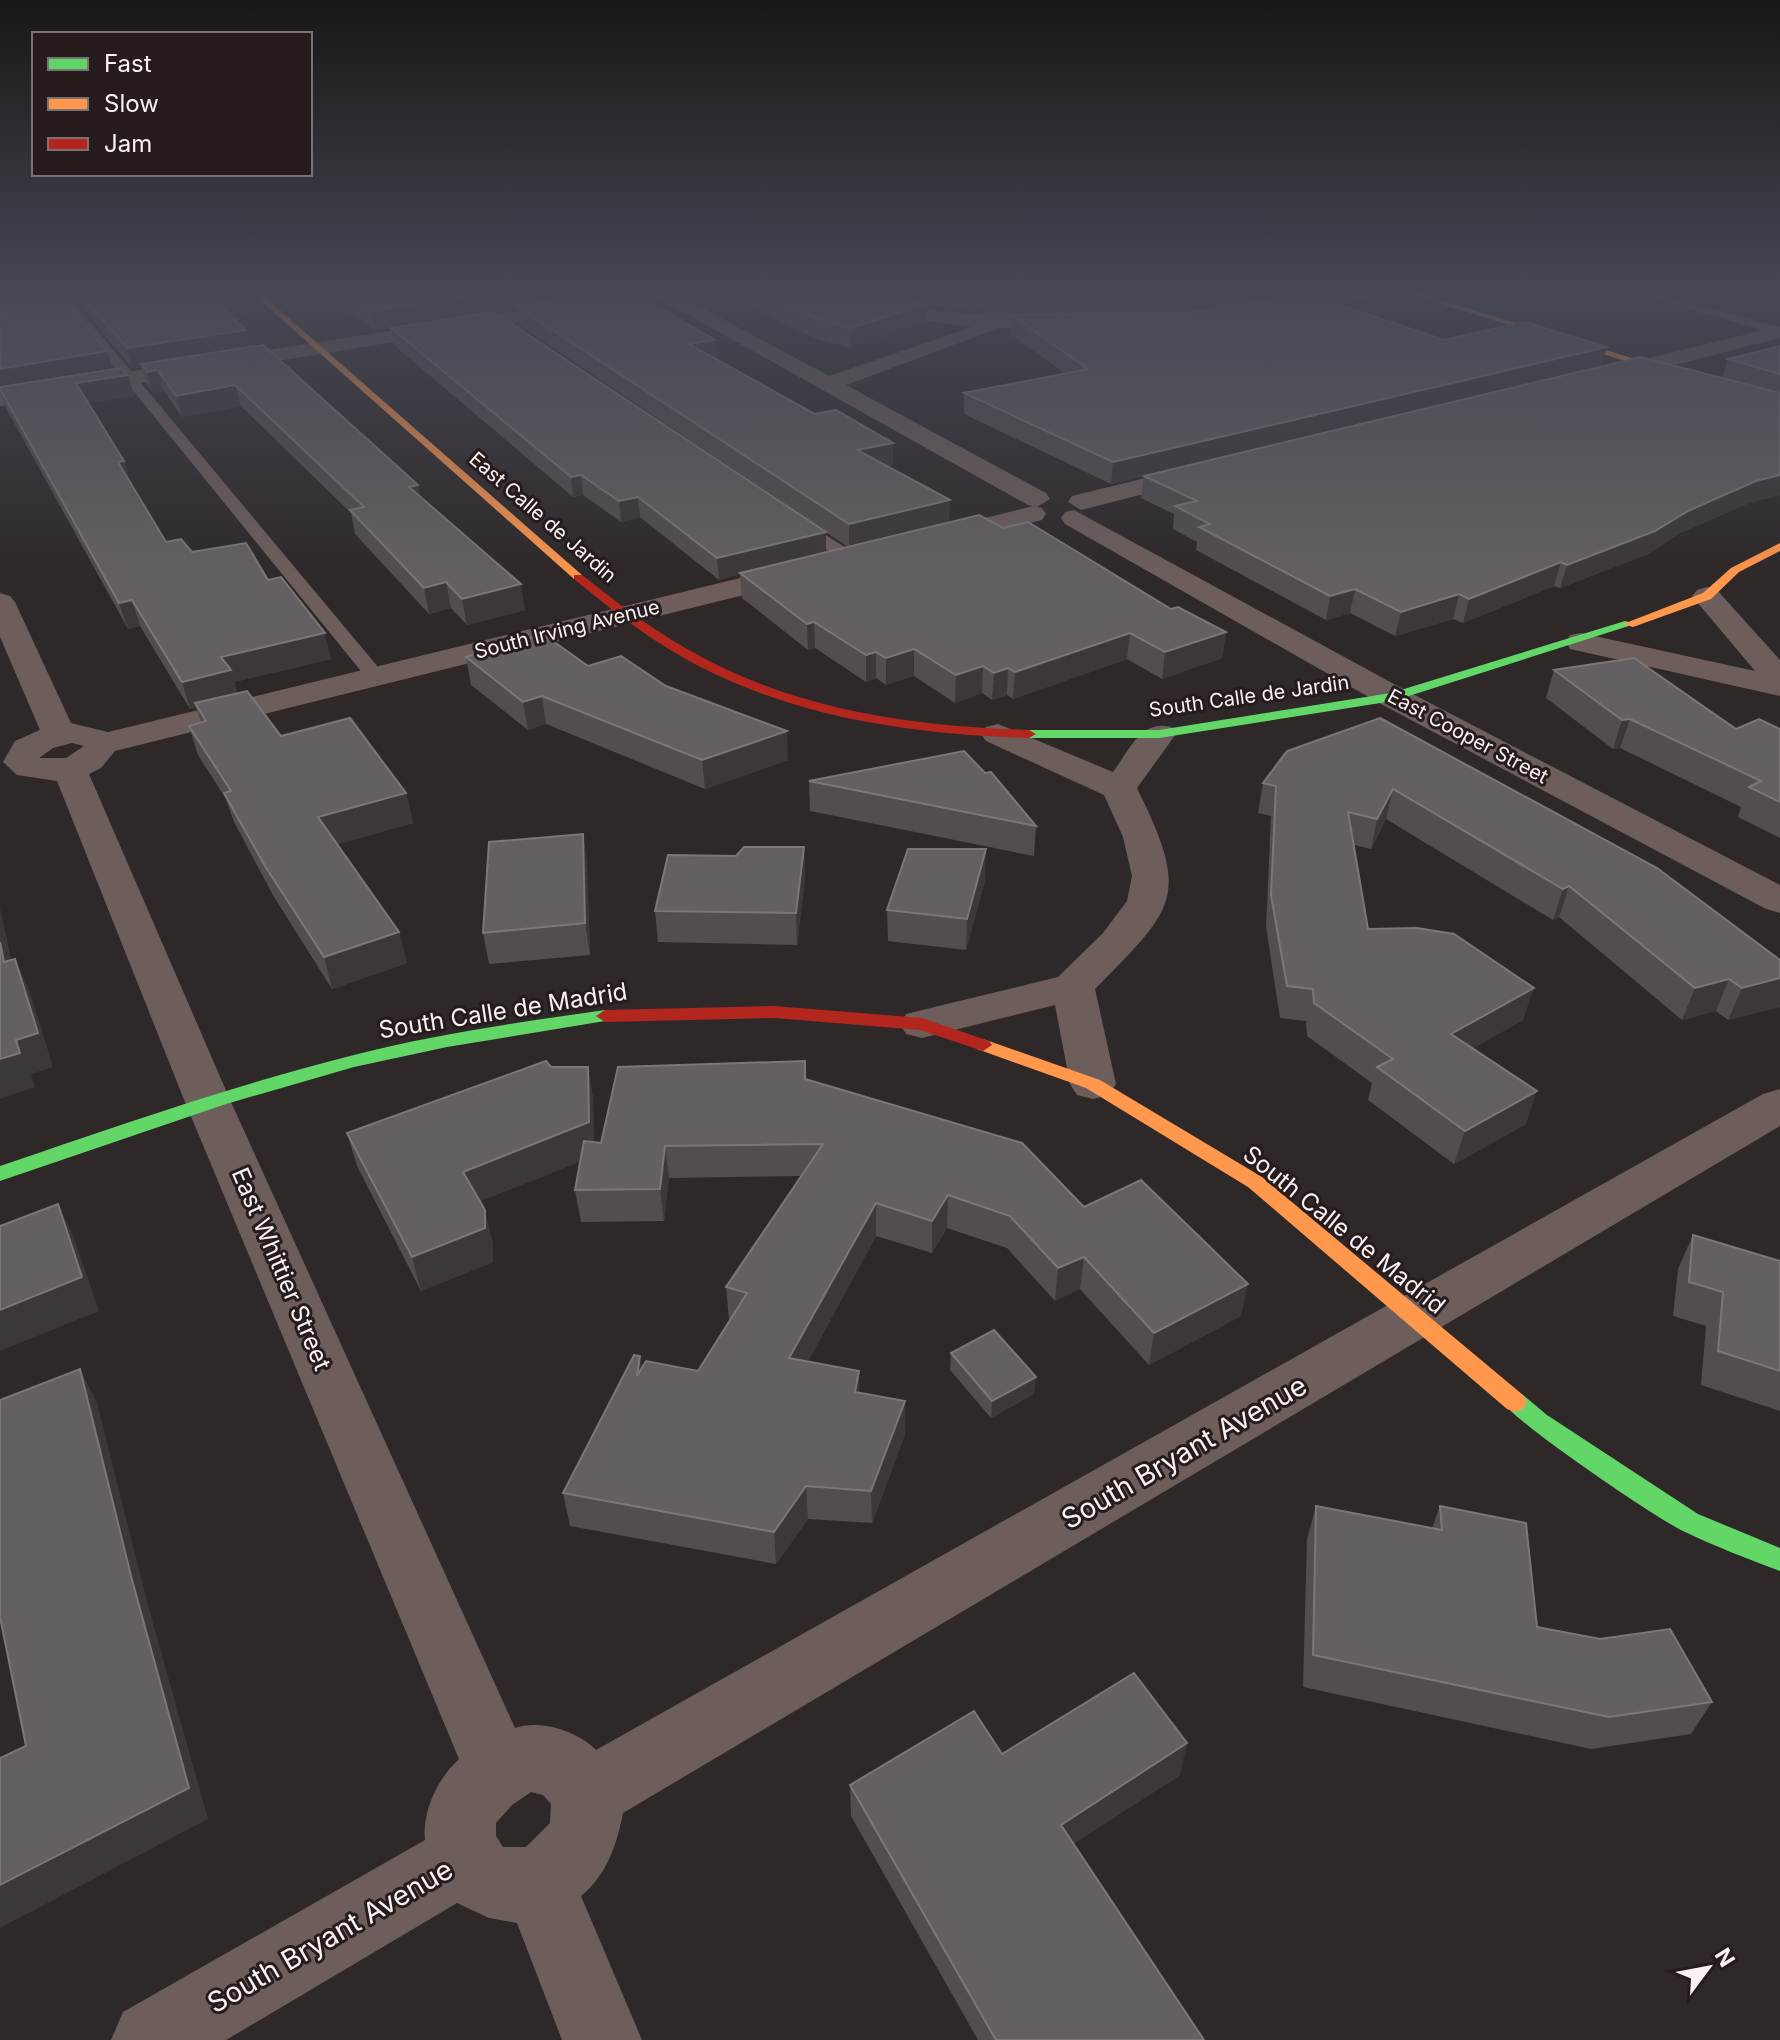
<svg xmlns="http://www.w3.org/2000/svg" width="1780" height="2040" font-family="Inter,sans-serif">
<rect width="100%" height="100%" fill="#2e2829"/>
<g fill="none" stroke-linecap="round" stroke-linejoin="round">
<g fill="#6d5e5c" fill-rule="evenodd">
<path d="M53,292h12l318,381 3,4 -3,4h-14z"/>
<path d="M1630,292h19l131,35v8z"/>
<path d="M794,515l65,41v8h-12l-59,-40 -3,-4z"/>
</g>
<g fill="#6d5e5c" fill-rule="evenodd">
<path d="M638,292l37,1 154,83 143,-49 -93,-13 -70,-18 -2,-4h29l107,20 136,8 3,4 -10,6 -73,-2 -153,57 200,108 4,6 -13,8 -9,-2 -368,-206 -660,107v-14z"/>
<path d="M1339,292h42l-9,6 -108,18 -10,-6 10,-6z"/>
<path d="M1780,326v12l-176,45 -11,-7 3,-5z"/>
<path d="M1202,464l9,3 4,5 -4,5 -130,33 -13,-8 4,-6z"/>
<path d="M1033,506l9,2 4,6 -4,6 -108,27 -10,-2 -4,-6 4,-6z"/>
<path d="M1074,510l331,180 375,195v28l-14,-4 -385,-205 -316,-180 -4,-6 4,-6z"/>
<path d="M798,564l10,3 4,6 -4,6 -693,172 -14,17 -12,6 142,328 284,626c24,-9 63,3 81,22l1167,-656 17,-5v37l-1157,687c-6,31 -16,62 -42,83l61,144h-80l-45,-117 -28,-5 -32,-15 -231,137h-115l12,-28 302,-172c-3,-29 13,-62 34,-81l-274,-657 -128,-321 -40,-6 -14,-13 12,-21 25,-11 -40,-93v-44l10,3 5,6 56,121 37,9zM72,743l12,3 -18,12h-27l14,-10zM531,1792l12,3 8,9 -1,19 -24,24h-23l-7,-11v-13l16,-18z"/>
<path d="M1707,587l10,3 63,70v36l-210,-47 -4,-7 4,-7 11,-2 174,38 -63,-75 5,-6z"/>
<path d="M998,724l115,48c16,-21 28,-53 58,-45l5,7 -39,54c53,108 40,118 -42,201l21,95 -7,11 -16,4 -16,-4 -7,-11 -15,-79 -133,33 -16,-4 -6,-10 6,-10 152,-37 45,-44 24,-32 5,-25 -9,-39 -19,-42 -118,-54 -5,-7 5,-7z"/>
</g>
<g fill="#63d668" fill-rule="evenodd">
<path d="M1625,621l10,3 -242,77 -234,37h-130l-7,-4 7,-4h130l232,-37z"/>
<path d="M605,1010l6,2 3,4 -3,4 -164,27 -93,20 -128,37 -226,77v-15c117,-40 234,-81 354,-111 82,-21 167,-33 251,-45z"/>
<path d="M1515,1392l8,3 24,20 151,99 82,34v23c-32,-12 -66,-25 -97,-40 -26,-12 -170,-110 -180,-129l4,-7z"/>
</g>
<g fill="#ff974d" fill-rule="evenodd">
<path d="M251,292h8l323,283v4h-8z"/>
<path d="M1403,292h11l366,111v6z"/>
<path d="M1780,543v8l-41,21 -28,27 -78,28 -10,-3 80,-31 28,-25z"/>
<path d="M983,1039l117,41 162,97 261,218 4,7 -4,7 -8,3 -8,-3 -259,-222 -162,-99 -109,-39 -3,-4z"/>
</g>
<g fill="#b3261e" fill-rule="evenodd">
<path d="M574,575h8c32,25 64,50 100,71 106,63 226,80 347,84l7,4 -7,4c-123,-4 -249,-22 -357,-87 -35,-21 -66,-46 -98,-72z"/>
<path d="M774,1006l148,12 67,23 3,4 -9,6 -63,-21 -146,-12 -169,4 -9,-6 9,-6z"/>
</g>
</g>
<g fill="#534d4f">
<path d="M0,292l107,59 6,18 15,6 6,21 -45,7 42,81 35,58 102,38 63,79 -97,23 3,11 44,43 125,57 7,30 -76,21 62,88 8,31 -75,26 -58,-92 -40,-75 -8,-23 -28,-44 -9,-29 12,-3 -5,-16 -6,2 -50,-83 -12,3 -122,-221 -6,-17z"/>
<path d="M69,292h188l4,18 -31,5 21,32 167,138 2,12 105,113 -58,15 -16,-17 -22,6 -74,-80 -4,-21 -110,-107 -59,11 -18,-26 -11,2 -6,-8 -6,-18 -9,1z"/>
<path d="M270,292h321l1,2 123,46 1,19 177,106 -6,1 62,56 54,6 168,81 55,23 -4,26 -60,21 -35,-20 -114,40 -6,-4 -15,5 -10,-7 -27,10 -41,-27 -28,9 -10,-7 -10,4 -51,-34 -7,2 -66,-52 -2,-24 -21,6 -79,-63 -19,5 -38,-27 -10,2 -179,-152 -3,-17 435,224 22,-5 -329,-222 -2,-17 -142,22 -30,-20 -8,1 -14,-10 -36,5z"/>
<path d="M734,292h536l-1,8 175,40 157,26 -490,118 -147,-70v-21l101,-20 -55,-39 1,-18h-15l-23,-9 -9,4 -37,-7v19l-76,25 -37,-10 -80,-40z"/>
<path d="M1520,292h107l-59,13z"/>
<path d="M1780,346v149l-31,8 -69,30 -32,21 -88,34 -6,-2 -91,37 -10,-4 -58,17 -45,-23 -24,7 -130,-70 1,-8 -24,-13 1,-15 -33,-16 3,-22 578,-98 6,-19z"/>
<path d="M466,657l122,9 78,20 122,74 -83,29 -159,-65 -18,6 -57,-45z"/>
<path d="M1554,670l182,59h44v109l-42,-21 3,-10 -121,-59 -7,1 -67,-51z"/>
<path d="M1380,718l400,242v47l-52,13 -12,-9 -34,9 -123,-103 -6,3 -167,-101 -15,30 -17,-4 14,84 155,91 -50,28 53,76 -72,40 -86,-64 4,-17 -65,-47 -1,-15 -26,-3 -14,-91 5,-111 -13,-3 5,-30z"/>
<path d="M809,781l227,45 -2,30 -224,-45z"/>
<path d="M583,834l4,30 3,91 -101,9 -6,-31z"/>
<path d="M804,847l1,31 -8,67 -139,-3 -3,-31 81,-55z"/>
<path d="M985,880l-19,70 -78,-9 -1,-31z"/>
<path d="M805,1061l1,18 278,128 157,109 -92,49 -69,-76 -25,12 -48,-53 -60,-20 -15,25 -56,-17 -68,125 51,10v22l46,41 -33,89 -64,-4 -32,45 -206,-38 -7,-33 79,-124 56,2 33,-51 -2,-1 -3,-32 75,-111 -132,2 -5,43 -83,1 -6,-32 5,-29 -100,40 13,43v18l-72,29 -64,-125 -10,-33 204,-66h37l5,32 1,43 7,1z"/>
<path d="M1693,1235l87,26v150l-79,-26 5,-59 -33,-10 5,-47z"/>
<path d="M951,1353l83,41 -43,24 -41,-48z"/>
<path d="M1316,1506l116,22 8,-22 97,121 175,75 -21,32 -100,15 -288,-62 4,-148z"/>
<path d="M1002,1754l178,21 -107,69 131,196h-226l-127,-224 -1,-31z"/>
</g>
<g fill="#3c3739">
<path d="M257,292l4,18 -44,7 -5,-19z"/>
<path d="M284,292h37l2,9 -36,5z"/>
<path d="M333,292h9l3,18 -8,1z"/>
<path d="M500,292h91l1,4 -76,10 1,2 -142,22 -4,-19z"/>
<path d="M964,292h10l-1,15 -9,4z"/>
<path d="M1205,292h65l-1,8 -75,12 2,-19z"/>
<path d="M1571,292h56l-59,13z"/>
<path d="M927,304v19l-76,25v-20z"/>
<path d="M246,330l5,20 -110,14v3l-9,1 -5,-20z"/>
<path d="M715,340l1,19 -27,-15z"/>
<path d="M1607,347l-6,19 -490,118 2,-22z"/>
<path d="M107,351l6,20 -113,19v-21z"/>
<path d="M158,370l6,21 -11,2 -6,-21z"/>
<path d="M128,375l6,21 -51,8 -7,-21z"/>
<path d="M235,385l6,21 -59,11 -6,-21z"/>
<path d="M893,443v22l-36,8v-23z"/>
<path d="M124,461l7,23 -13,-22z"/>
<path d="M581,475l2,20 -10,2 -2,-20z"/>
<path d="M1780,475v20l-31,8 -69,30 -32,21 -88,34 7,-23 189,-84z"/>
<path d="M418,485l5,24 -14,-22z"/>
<path d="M638,497l2,20 -19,5 -2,-21z"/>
<path d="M950,500l-1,23 -100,25v-24z"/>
<path d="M826,532v21l-86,20v1l-21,6 -2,-22z"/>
<path d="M1561,562l-7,24 -91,37 6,-24z"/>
<path d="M446,582l5,26 -22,6 -5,-26z"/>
<path d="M521,584l4,26 -58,15 -5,-26z"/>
<path d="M1355,589l-5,24 -24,7 4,-24z"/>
<path d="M1459,594l-6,25 -58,17 6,-24z"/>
<path d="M132,600l8,26 -12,3 -9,-26z"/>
<path d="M814,622l1,26 -7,2 -1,-26z"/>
<path d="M1226,632l-4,26 -60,21 3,-27z"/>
<path d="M325,633l6,26 -97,23 5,15 -44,6 1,4 -6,2 -8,-27 39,-25z"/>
<path d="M1130,633l-3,26 -114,40 2,-27z"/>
<path d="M914,649v27l-28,9v-27z"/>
<path d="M876,652v26l-10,4v-27z"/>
<path d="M983,666l-1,27 -27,10 1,-28z"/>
<path d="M1008,668l-1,27 -15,5 2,-27z"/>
<path d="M542,696l4,28 -18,6 -5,-28z"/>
<path d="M1630,719l-10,29 -7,1 9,-29z"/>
<path d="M787,731l1,29 -83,29 -3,-29z"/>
<path d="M1393,789l-7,30 -15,30 6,-30z"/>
<path d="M406,793l7,30 -87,25 -8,-31z"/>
<path d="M583,834l4,30 3,91 -5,-32z"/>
<path d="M804,847l1,31 -8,67 -1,-32z"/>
<path d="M986,849l-1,31 -19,70 1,-31z"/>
<path d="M1569,886l-10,31 -6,3 10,-31z"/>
<path d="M0,908l19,87 -15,-33 -4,-20z"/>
<path d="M399,932l8,31 -75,26 -8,-32z"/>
<path d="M15,959l15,33 23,75 -22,7 4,13 -35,12v-40l16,-19z"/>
<path d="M1780,978v29l-52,13 14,-32z"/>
<path d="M1729,979l-13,32 -34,9 13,-32z"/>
<path d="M1534,988l-11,32 -81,46 9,-32z"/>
<path d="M588,1067l5,32 2,57 -124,49 -8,-33z"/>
<path d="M1537,1091l-11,33 -72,40 11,-33z"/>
<path d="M665,1146l4,32 -5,43 -4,-32z"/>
<path d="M948,1195l-1,33 -15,25v-32z"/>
<path d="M876,1203v33l-84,155 -3,-33z"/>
<path d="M58,1204l16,34 25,73 -99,40v-41z"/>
<path d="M485,1210l8,34v18l-72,29 -9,-34z"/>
<path d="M1084,1257l-4,32 -25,12 3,-33z"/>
<path d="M1248,1284l-7,32 -92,49 5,-32z"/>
<path d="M640,1356l5,33 -8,-13z"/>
<path d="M80,1369l17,34 52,206 59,210 -208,109v-43l131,-309z"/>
<path d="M859,1371l1,32 -5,-11z"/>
<path d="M1036,1377l-2,17 -43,24 1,-17z"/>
<path d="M905,1401v33l-33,89 -1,-32z"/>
<path d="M806,1486l2,33 -32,45 -2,-32z"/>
<path d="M1187,1743l-7,32 -124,80 5,-30z"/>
</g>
<g fill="#645f61" stroke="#7c7678" stroke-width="2">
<path d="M0,292h58l49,59 -107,18z"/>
<path d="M78,292h178l-44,6 34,32 -119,18z"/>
<path d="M342,292h158l-129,19z"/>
<path d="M608,292h7l10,5 13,-2 77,45 -26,4 126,70 21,-4 57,33 -36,7 93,50 -101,24 -333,-218z"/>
<path d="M759,292h90l78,12 -76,24 -37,-10z"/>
<path d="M983,292h222l-9,1 -199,4z"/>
<path d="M1307,294l137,46 81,-18 82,25 -494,115 -149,-69 124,-24 -77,-54 185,-3z"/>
<path d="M494,312l332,220 -109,26 -79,-61 -19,4 -38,-26 -10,2 -180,-149z"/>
<path d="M263,345l155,140 -9,2 112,97 -59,15 -16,-17 -22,6 -74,-78 14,-3 -129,-122 -59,11 -18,-26 -11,2 -6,-8z"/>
<path d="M1780,346v28l-52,-15z"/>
<path d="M1641,357l139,36v82l-24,6 -68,30 -33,20 -88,34 -6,-3 -92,37 -10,-5 -58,18 -46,-23 -25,7 -131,-69 11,-3 -35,-18 22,-5 -53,-25z"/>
<path d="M121,368l7,7 -52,8 48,78 -6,1 48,80 15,-3 11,13 54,-9 22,37 13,-3 44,56 -104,24 10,13 -49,12 -50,-82 -13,3 -119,-214v-2z"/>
<path d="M979,515l24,13 25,-6 143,87 7,-2 48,25 -61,20 -35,-19 -115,39 -7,-4 -14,5 -11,-7 -27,9 -42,-26 -28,9 -10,-6 -10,3 -52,-33 -7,2 -67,-51z"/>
<path d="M543,634l45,32 33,-10 45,30 121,45 -85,29 -160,-64 -19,6 -57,-45z"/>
<path d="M1634,658l102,71 23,-10 21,10v73l-31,-15 12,-6 -131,-62 -8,1 -68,-50z"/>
<path d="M247,691l34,45 69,-18 56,75 -88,24 81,115 -75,25 -59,-91 -41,-73 7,-2 -42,-65 17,-5 -11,-18z"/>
<path d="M1380,718l277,150 123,92v18l-38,10 -13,-9 -34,9 -126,-102 -6,3 -170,-100 -16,30 -29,-7 20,117 49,-1 37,6 80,54 -83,46 86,57 -72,40 -88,-64 16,-8 -79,-56 -1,-14 -26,-3 -16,-91 5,-109 -13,-3 24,-32z"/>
<path d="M964,751l21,22 6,-1 45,54 -227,-45z"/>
<path d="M583,834l2,89 -102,10 6,-91z"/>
<path d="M744,847h60l-8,66 -141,-2 13,-56 68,1z"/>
<path d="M908,849h78l-19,70 -80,-9z"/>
<path d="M0,942l4,20 11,-3 23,74 -22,7 4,13 -20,6z"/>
<path d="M546,1061l5,6h37l1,55 -126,50 22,38v18l-73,29 -65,-124z"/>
<path d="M805,1061v18l217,64 62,64 57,-27 107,104 -94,49 -70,-76 -26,11 -48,-52 -62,-21 -16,26 -56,-18 -87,155 70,13 -4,21 50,9 -34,90 -65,-5 -32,46 -211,-39 71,-138 6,1 -3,20 9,-15 52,10 49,-78 -21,-6 97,-143 -158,2 -5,43 -85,1 9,-49 17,2 17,-76z"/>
<path d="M58,1204l24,73 -82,33v-84z"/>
<path d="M1693,1235l87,26v110l-62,-20 5,-59 -34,-10z"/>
<path d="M994,1330l42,47 -44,24 -41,-48z"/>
<path d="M80,1369l51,207 58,212 -189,97v-127l26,-12 -26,-129v-217z"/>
<path d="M1316,1506l126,24 -2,-24 86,17 11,104 63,12 70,-10 42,73 -103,15 -296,-62z"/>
<path d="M1134,1673l53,70 -126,82 143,215h-208l-146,-255 124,-74 28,43z"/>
</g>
<linearGradient id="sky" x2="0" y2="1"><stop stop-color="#191617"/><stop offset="0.51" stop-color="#464854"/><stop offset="1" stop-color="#464854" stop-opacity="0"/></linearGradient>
<rect width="1780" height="577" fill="url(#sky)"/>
<g text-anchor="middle" stroke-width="6" stroke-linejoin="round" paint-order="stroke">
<g font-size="20" fill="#f9f1f2" stroke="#261c1d">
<text transform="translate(543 517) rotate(41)" y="7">East Calle de Jardin</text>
<text transform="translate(567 629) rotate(-14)" y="7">South Irving Avenue</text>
<text transform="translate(1249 696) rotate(-8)" y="7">South Calle de Jardin</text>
<text transform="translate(1468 736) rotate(28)" y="7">East Cooper Street</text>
</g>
<g font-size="24" fill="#f9f1f2" stroke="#261c1d">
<text transform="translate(503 1011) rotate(-9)" y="8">South Calle de Madrid</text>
<text transform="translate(1344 1230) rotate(39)" y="8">South Calle de Madrid</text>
<text transform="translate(281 1269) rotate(67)" y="8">East Whittier Street</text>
</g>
<g font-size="28" fill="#f9f1f2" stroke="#261c1d">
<text transform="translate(1184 1452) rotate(-30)" y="10">South Bryant Avenue</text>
<text transform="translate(330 1936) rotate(-30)" y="10">South Bryant Avenue</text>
</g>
</g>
<rect x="32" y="32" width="280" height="144" fill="#261c1d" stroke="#7a7172" stroke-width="2"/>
<rect x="48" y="58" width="40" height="12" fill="#63d668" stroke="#7a7172" stroke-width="2"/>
<text x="104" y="72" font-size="24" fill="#f9f1f2">Fast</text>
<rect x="48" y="98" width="40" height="12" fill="#ff974d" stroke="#7a7172" stroke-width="2"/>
<text x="104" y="112" font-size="24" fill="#f9f1f2">Slow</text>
<rect x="48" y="138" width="40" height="12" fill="#b3261e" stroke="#7a7172" stroke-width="2"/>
<text x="104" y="152" font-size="24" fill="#f9f1f2">Jam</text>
<g transform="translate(1708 1968) rotate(58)" stroke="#261c1d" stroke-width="6" paint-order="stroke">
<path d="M0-6L14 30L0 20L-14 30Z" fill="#f9f1f2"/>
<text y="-12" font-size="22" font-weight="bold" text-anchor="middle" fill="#f9f1f2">N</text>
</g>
</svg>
